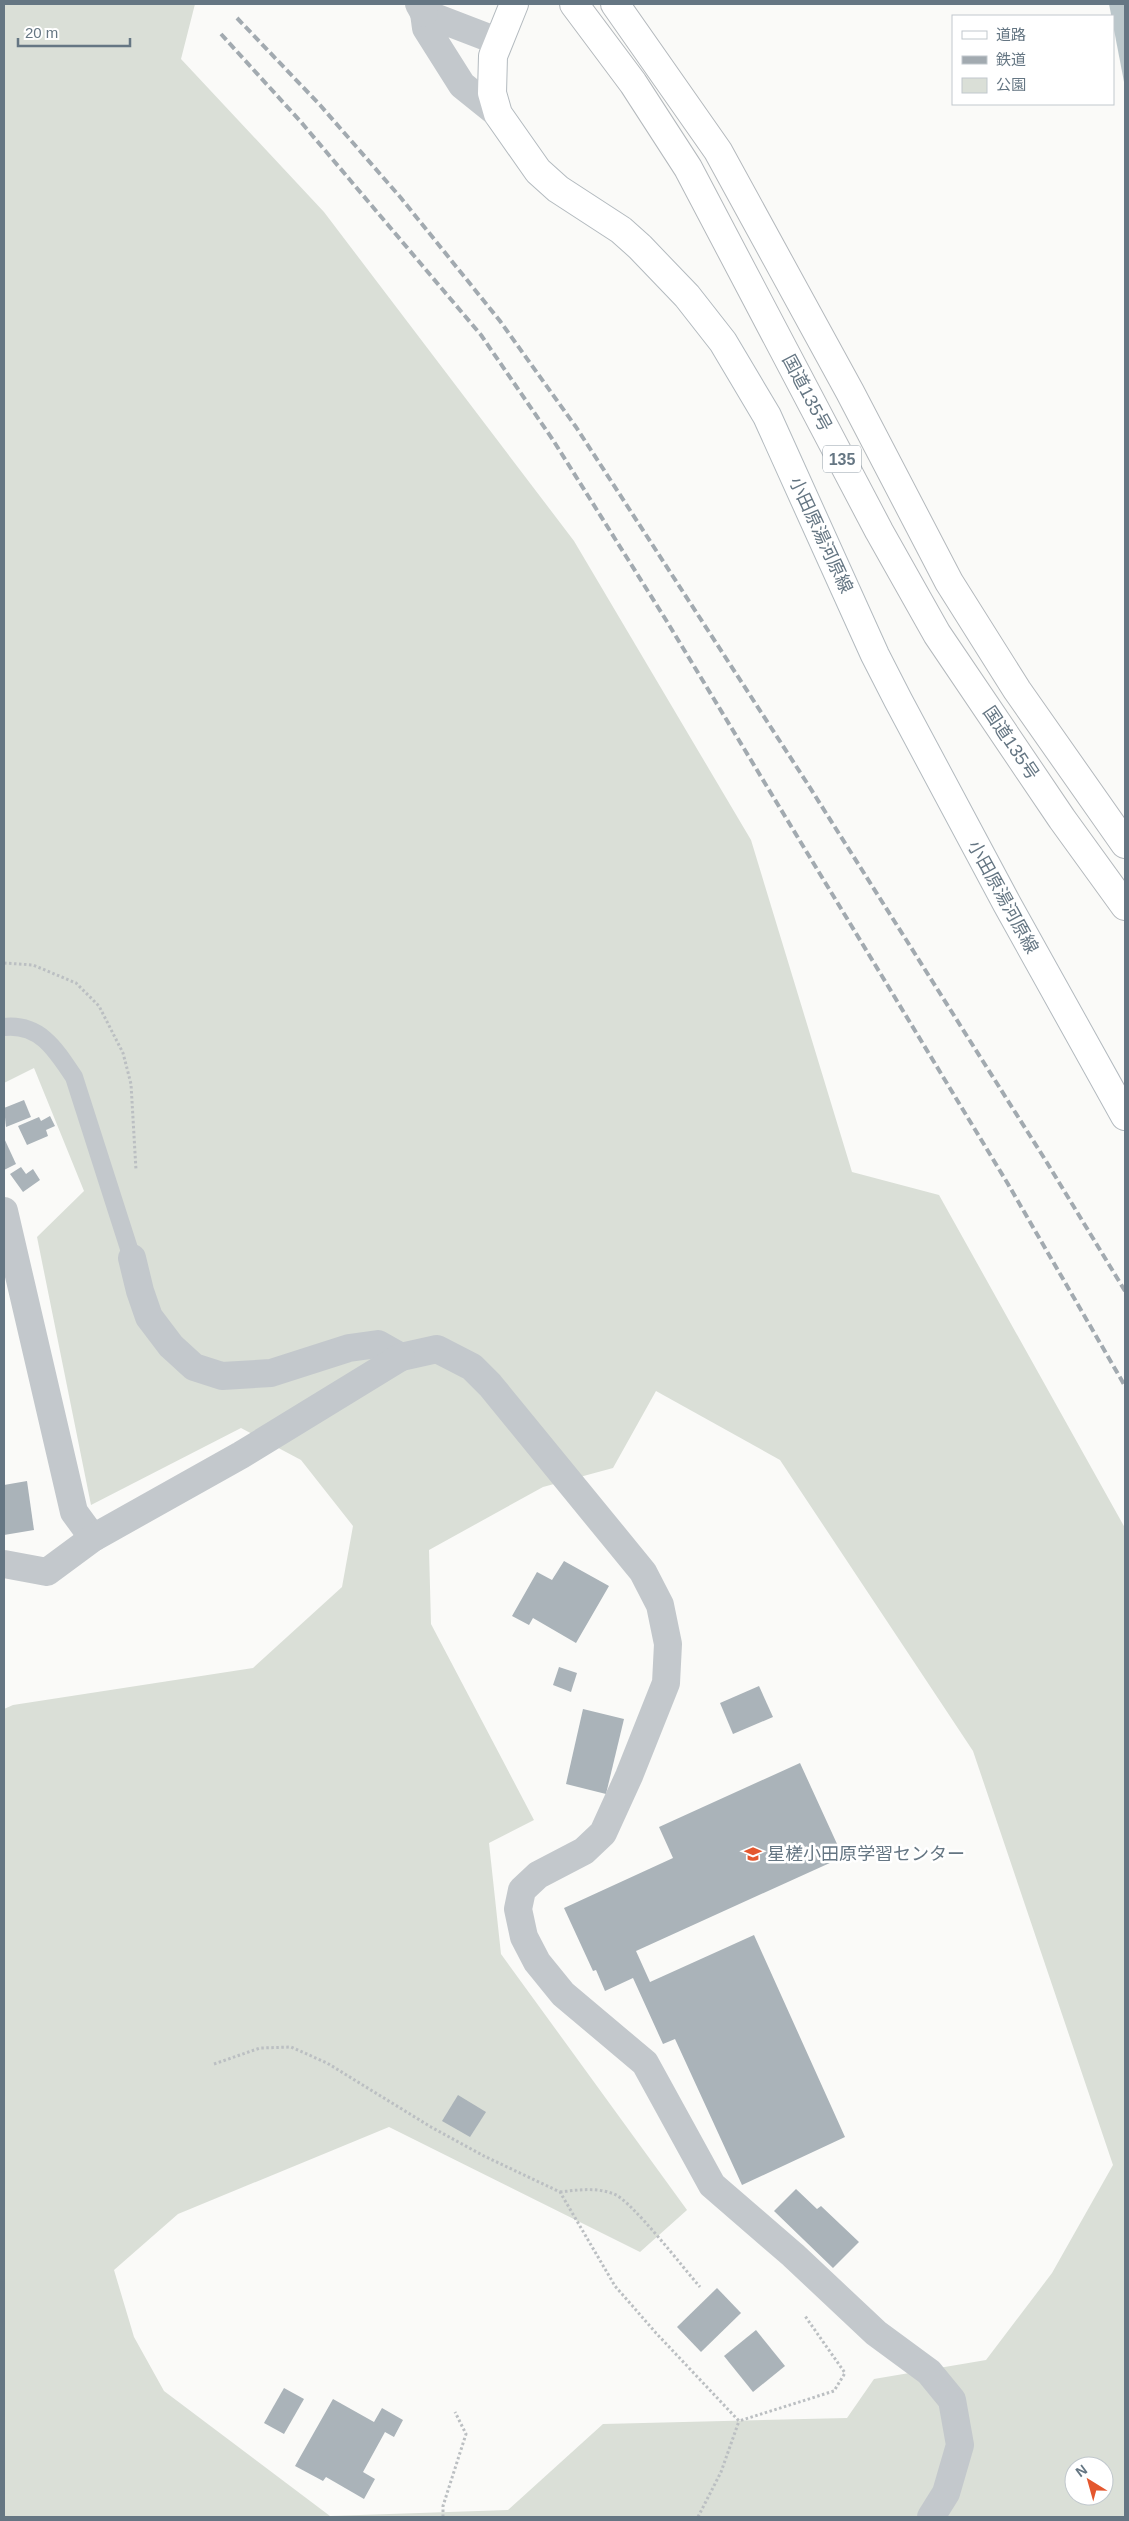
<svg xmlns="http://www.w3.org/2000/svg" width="1129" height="2521" font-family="Arial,'Noto Sans JP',sans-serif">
<rect width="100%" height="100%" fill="#fafaf8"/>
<path fill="#dadfd7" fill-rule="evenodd" d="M4,4h191l-14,55 143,153 250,329 177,299 101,332 87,23 186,333v989h-1121v-808l9,-4 240,-37 89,-81 11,-61 -52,-66 -60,-32 -150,77 -54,-268 47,-46 -50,-123 -30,15zM656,1391l124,69 193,291 140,414 -61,108 -66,87 -112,19 -27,39 -244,6 -95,86 -178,6 -166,-125 -30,-54 -20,-67 64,-56 211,-87 251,125 47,-42 -186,-256 -12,-111 45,-23 -103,-196 -2,-74 114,-63 70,-19zM1074,2466h30v30h-30z"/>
<path fill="#bbc7cb" d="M1109,4h16v83z"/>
<g fill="#aab3b9">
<path d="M24,1100l7,17 -25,10 -2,-19z"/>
<path d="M50,1116l5,10 -9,4 2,6 -21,9 -9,-19 21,-9 2,4z"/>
<path d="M4,1138l12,26 -12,6z"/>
<path d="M21,1167l5,7 7,-5 7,11 -17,12 -13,-18z"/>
<path d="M27,1481l7,49 -30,5v-50z"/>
<path d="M564,1561l45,25 -33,57 -43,-25 -4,7 -17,-9 25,-44 15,8z"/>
<path d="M559,1667l18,6 -6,19 -18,-7z"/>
<path d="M759,1686l14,31 -40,17 -13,-31z"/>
<path d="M583,1709l41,10 -18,75 -40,-10z"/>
<path d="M800,1763l43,94 -207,94 14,31 104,-47 91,202 -103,48 -67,-146 -12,5 -30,-66 -28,13 -9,-21 -3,1 -29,-63 109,-50 -14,-31z"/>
<path d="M458,2095l28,17 -16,25 -28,-16z"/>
<path d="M796,2189l21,20 4,-3 38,36 -26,26 -59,-57z"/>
<path d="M717,2288l24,25 -40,39 -24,-25z"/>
<path d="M756,2330l29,36 -32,26 -29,-36z"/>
<path d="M284,2388l20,11 -20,35 -20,-11z"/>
<path d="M333,2399l41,23 8,-14 21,12 -9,17 -9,-5 -22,40 12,7 -11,20 -38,-22 -3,4 -28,-15z"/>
</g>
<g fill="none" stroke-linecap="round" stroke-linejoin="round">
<g stroke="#b3babf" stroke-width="30">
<path id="secondary" d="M514,4l-21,52 -1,37 6,21 40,57 20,18 63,41 19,17 47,49 36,46 44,74 108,239 23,45 109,204 118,212"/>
</g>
<g stroke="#b4b9bd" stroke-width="30">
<g id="trunk">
<path d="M574,4l59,79 55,85 191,363 58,103 125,185 63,87"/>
<path d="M615,4l103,147 132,241 99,190 68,108 108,154"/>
</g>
</g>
<g stroke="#bbbfc2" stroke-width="3" stroke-dasharray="2.5 2.5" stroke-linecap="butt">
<path d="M4,963l29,2 43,18 23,23 24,47 8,31 5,86"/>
<path d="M214,2064l46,-16 31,-1 36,16 104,64 53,29 76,36 55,94 41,47 83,88 95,-30 11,-18 -40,-57"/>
<path d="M560,2192c18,-2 36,-5 54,2 17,6 71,76 86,93"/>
<path d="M443,2517v-11l23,-72 -11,-22"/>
<path d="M698,2517l23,-45 18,-51"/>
</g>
<path stroke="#c3c8cc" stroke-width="18" d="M4,1027c36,-4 52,23 70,50l58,181"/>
<g stroke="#c3c8cc" stroke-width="28">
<path d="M497,41l-73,-28 2,15 36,57 36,29"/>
<path d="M4,1211l70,301 19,26"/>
<path d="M132,1258l8,33 9,26 22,29 23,21 28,9 49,-3 78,-25 29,-4 23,13 36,-8 35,18 18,18 153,187 17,33 8,39 -2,39 -37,93 -26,57 -19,18 -46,24 -16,15 -4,19 6,28 13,25 26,32 82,69 67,122 81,70 83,78 53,39 23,28 8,45 -14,48 -15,24"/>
<path d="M4,1564l43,8 46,-34 148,-83 160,-98"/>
</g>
<path stroke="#c3c8cc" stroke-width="28" d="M419,4l5,9"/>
<use href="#secondary" stroke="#fff" stroke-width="28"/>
<use href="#trunk" stroke="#fff" stroke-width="28"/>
<g stroke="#a2aab0" stroke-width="4" stroke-dasharray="8 4" stroke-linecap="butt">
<path d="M237,18l83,87 81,93 99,123 76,106 231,356 239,378 79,130"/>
<path d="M221,34l80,88 180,213 72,105 113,180 342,564 117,202"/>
</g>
</g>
<defs>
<g id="school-bare" transform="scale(1.35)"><path d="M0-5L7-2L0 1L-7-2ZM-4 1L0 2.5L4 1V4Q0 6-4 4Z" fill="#e4572e" stroke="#fff" stroke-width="2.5" paint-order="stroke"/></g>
</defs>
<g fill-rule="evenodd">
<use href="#school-bare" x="753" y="1854"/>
</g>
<g text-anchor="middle" stroke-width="5" stroke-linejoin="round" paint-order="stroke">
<rect fill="#fff" stroke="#939fa8" stroke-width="1" x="823" y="445.5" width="38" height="27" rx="4"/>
<g font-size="16" font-weight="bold" fill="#657683">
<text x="842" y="465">135</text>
</g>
<g font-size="18" fill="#657683" stroke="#fff">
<text transform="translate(807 393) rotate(62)" y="6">国道135号</text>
<text transform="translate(821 535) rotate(65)" y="6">小田原湯河原線</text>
<text transform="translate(1011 743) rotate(56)" y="6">国道135号</text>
<text transform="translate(1003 897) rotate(61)" y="6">小田原湯河原線</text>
</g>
<g font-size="18" fill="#657683" stroke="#fff" text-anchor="start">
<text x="767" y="1860">星槎小田原学習センター</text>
</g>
</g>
<rect width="1129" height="2521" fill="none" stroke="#657683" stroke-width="10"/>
<rect x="952" y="15" width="162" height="90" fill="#ffffff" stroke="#c1c8cd"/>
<rect x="962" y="31" width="25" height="8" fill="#ffffff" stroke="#c1c8cd"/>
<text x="996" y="40" font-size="15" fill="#657683">道路</text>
<rect x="962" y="56" width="25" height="8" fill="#a2aab0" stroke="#c1c8cd"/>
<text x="996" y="65" font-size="15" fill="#657683">鉄道</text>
<rect x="962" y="78" width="25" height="15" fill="#dadfd7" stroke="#c1c8cd"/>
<text x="996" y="90" font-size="15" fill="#657683">公園</text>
<g transform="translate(1089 2481) rotate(323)"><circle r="24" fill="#ffffff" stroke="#c1c8cd"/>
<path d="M0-4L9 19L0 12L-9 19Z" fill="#e4572e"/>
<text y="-8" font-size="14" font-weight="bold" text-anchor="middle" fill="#657683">N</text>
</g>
<path d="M18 38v8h112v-8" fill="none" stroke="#657683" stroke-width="2.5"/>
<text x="25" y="38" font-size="15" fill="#657683" stroke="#ffffff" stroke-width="4" paint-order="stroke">20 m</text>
</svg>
